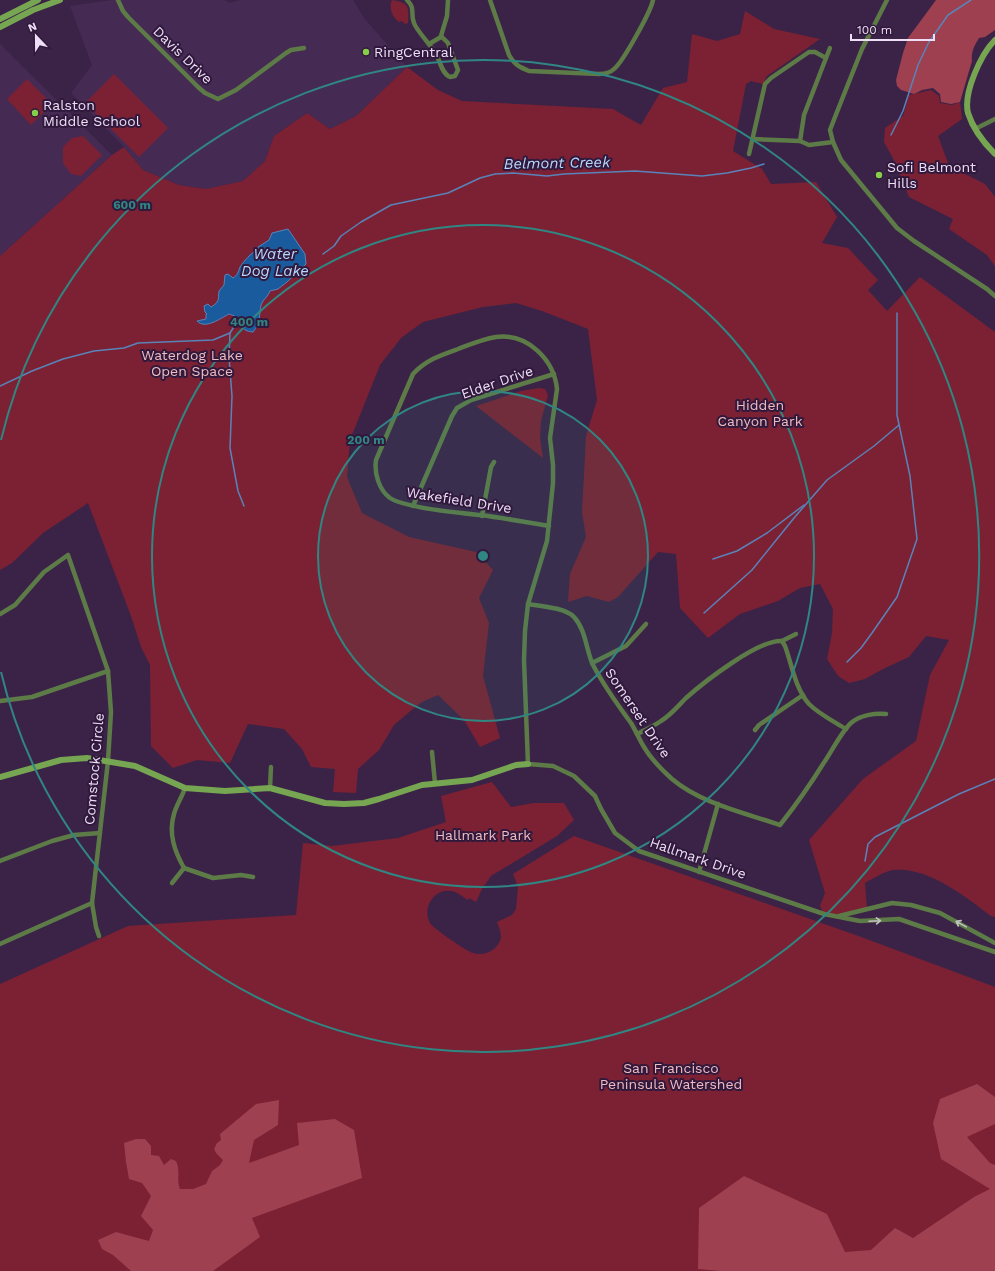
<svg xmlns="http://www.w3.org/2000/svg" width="995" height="1271" font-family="'Work Sans',sans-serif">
<rect width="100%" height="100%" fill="#3b2347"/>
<g fill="#452a54">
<path d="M113,0h111l6,3 10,-3h113l11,18 43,49 -51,49 -26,13 -23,-16 -33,23 -9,25 -22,20 -37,8 -27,-4 -36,-15 -19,-23 -53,-54 21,-28 -22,-59z"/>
<path d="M0,44l112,111 -112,101z"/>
</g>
<g fill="#7b2133">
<path d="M392,0c17,3 17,6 16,23l-3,1 -3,-3 -3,1c-6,-4 -11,-14 -7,-22z"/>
<path d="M745,11l29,18 46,10 -53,37 -4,8 -12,-3 -5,3 -13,67 29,18 9,15 45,-2 21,35 -15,26 26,5 30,32 -10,10 19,21 33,-34 75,55v585l-4,-1c-26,-20 -64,-50 -98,-46 -8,1 -21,9 -28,13l2,26 -30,7 -13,-2 -4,-8 5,-13 -16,-53 54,-61 53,-38 14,-66 19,-35 -23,-4 -17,21 -26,12 -18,10 -16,4 -11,-7 -11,-17 5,-26 1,-24 -13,-25 -20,4 -22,13 -38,13 -32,24 -28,-30 -4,-54 -18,-2 -40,45 -9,5 -22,-6 -19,6 2,-28 16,-37 -4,-25 4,-76 11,-36 -9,-71 -46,-18 -26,-8 -33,4 -60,15 -22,16 -21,27 -30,75 -3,37 15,36 47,24 67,15 17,18 -14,28 10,25 -6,53 17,62 -20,9 -16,-27 -26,-25 -16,7 -8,6 -20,17 -15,25 -21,19 -2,24 -23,-1 2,-23 -24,-2 -9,-18 -18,-20 -36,-5 -18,39 -33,-3 -24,8 -22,-22 -1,-81 -9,-18 -10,-31 -43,-113 -45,30 -31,30 -12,7v-314l112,-101 12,-8 19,23 36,15 27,4 37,-8 22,-20 9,-25 33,-23 23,16 26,-13 51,-49 31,23 24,11 151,8 28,16 22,-37 24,-6 5,-48 25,7 23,-7z"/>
<path d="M114,74l54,54 -29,29 -54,-54z"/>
<path d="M27,79l25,25 -21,21 -24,-26z"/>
<path d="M931,90l8,6 1,7 12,2 8,-3 2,17 -24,17 10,27 15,10 22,11 10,13v69l-8,-11 -38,-26 4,-10 -44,-22 -14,-35 -11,-20 1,-14 18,-12 6,-21z"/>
<path d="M83,136l19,19 -21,21 -10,-2 -8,-11v-16l9,-9z"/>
<path d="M539,388l6,1 3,6 -7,26 -1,17 3,20 -67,-52 45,-15z"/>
<path d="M492,782l19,25 23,-4h30l10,17 -17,16 -66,40 -9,13 -6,13 -7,-4 -1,2c-4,-2 -8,-6 -13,-8 -19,-7 -34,15 -25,31 3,5 36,28 43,30 11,4 26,-3 28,-16 0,-5 -2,-10 -4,-15l15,-7 4,-6 2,-22 -5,-13 61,-38 290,102 131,49v284h-995v-287l128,-58 168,-11 7,-72 29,3 66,-8 48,-16 -5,-26z"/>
</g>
<g fill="#9e404f">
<path d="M936,0h59v30l-10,7 -6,1c-5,8 -8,14 -7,23l-12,41 -9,2 -10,-2 -1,-8 -7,-6 -11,2 -8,4 -13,-4 -4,-4 -1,-6 7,-27 5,-15z"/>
<path d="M977,1084l18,13v27l-28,13 23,26 5,2v106h-274l-23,-2 1,-61 45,-32 83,38 18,38 26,-2 24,-22 18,10 61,-41 16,-8 -49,-30 -8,-36 7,-24z"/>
<path d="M279,1100l-1,25 -24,15 -5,23 50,-18 -2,-22 38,-4 19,11 8,48 -110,40 8,19 -47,34h-82l-18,-16 -11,-6 -4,-9 18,-8 33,9 4,-11 -12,-14 10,-20 -9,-13 -13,-4 -3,-17 -2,-19 12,-4h9l6,7v9l8,1 5,9 7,-6 5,2c5,11 0,18 4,28h13l13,-5 6,-13 8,-6 3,-5 -7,-7 -2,-4 3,-6 4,-3 -1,-6 36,-30z"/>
</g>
<path fill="#1a5b9e" stroke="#5a83b9" d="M288,229l17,25 1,10 -19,18 -9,7 -8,2c-2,6 -7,8 -9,14 -2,9 0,18 -8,27 -14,-1 -10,-9 -17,-15 -2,-2 -5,-2 -7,-3 -8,4 -24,16 -32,7l9,-2v-5h1l-2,-2 -1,-6 4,-2 3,3c9,-5 7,-8 8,-16l5,-6 1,-10 3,-1 5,4c5,-3 5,-6 7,-11 4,-6 11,-14 17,-17l1,-3 11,-7 3,-7z"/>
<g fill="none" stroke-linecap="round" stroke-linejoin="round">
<g stroke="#5a83b9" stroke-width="1.5">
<path d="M891,135l12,-24 15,-46 11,-23 19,-27 23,-15"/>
<path d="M323,254l11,-8 7,-10 20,-14 30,-17 57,-12 32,-15 15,-4 18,-1 34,3 17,-2 71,-3 67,5 25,-3 24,-5 13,-4"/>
<path d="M230,333l-1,24 3,39 -2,52 8,43 6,15"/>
<path d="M0,386l32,-15 31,-12 31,-8 30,-3 14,-5 75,-3 17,-7 9,-14"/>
<path d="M713,559l24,-8 30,-18 37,-28"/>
<path d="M704,613l48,-43 42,-52 33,-38 47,-34 25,-21"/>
<path d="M847,662l14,-14 11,-15 25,-36 20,-58 -7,-63 -13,-61v-102"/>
<path d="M865,861l3,-17 7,-7 84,-43 36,-15"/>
</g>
<g stroke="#5d7b47" stroke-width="4.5">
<path d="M118,0l5,11 5,6 70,70 7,6 13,6 18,-9 50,-37 5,-3 13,-2"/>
<path d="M407,0c9,9 3,13 7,23 2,7 17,22 22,31 4,7 6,20 14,23l5,-1 3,-6 -10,-27 -7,-7 6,-20 1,-16"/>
<path d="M490,0l19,55c5,9 10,12 20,16l70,3c6,0 11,-1 15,-5 9,-7 37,-58 39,-69"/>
<path d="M887,0l-25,49 -27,68 -5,13 3,12 8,18 56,68 17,13 73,48 8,7"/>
<path d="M429,44l12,-7"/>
<path d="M826,58l4,-10"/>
<path d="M975,129l20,-10"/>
<path d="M753,139l47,2"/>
<path d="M749,154l16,-70 6,-6 38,-26h6l11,6 -22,57 -4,26 9,4 24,-3"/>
<path d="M413,506l39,-90 5,-8 14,-8 83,-26"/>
<path d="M482,516l9,-49 3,-5"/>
<path d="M549,526c-23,-4 -46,-8 -69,-11 -20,-2 -75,-7 -90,-17 -11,-8 -16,-25 -14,-38l37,-86c13,-14 28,-19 45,-25 13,-5 25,-10 38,-12 32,-4 58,23 61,52l-7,49 3,27v18l-6,58 -19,63 -3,27 -1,29 4,104 25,2 21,10 21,20 6,13 14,24 24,18 185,63 36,7 39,-2 96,33"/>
<path d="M528,604c13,2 38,4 46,13 12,13 12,33 19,48 11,21 24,39 38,58 5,8 8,16 13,24 7,12 18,23 28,32 28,24 73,34 108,46 15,-19 30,-40 43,-61 8,-11 18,-32 28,-41 9,-8 24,-10 35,-9"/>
<path d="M0,614l15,-9 29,-33 24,-17 40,116 3,41 -3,49 -16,142 4,24 3,9"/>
<path d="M782,641l14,-7"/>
<path d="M592,663l34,-17 20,-22"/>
<path d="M0,701l32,-4 76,-26"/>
<path d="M755,730l4,-5 44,-30"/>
<path d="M637,734c8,-4 17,-8 24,-13 10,-6 17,-15 25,-23 18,-16 73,-59 96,-57l3,5c7,19 10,42 24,58 10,10 24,17 37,25"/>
<path d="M432,752l3,31"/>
<path d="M270,788l1,-21"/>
<path d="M0,861l52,-20 22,-6 26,-2"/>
<path d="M184,868l29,10 28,-3 12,2"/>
<path d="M699,872l19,-68"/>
<path d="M172,883l12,-15c-9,-16 -16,-34 -10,-54 2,-8 8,-17 11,-26"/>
<path d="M839,916l53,-13 19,2 29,8 55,30"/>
<path d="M0,944l92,-41"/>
</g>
<g stroke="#76a651" stroke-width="6">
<path d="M0,19l38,-19"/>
<path d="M0,27l33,-17 27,-10"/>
<path d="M995,40c-14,14 -32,53 -27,73 5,16 15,29 27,41"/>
<path d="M0,777l61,-17 26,-2 48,8 50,22 40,3 45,-3 55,15 19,1 20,-1 15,-4 43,-14 50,-5 44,-15 12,-1"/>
</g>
</g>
<defs><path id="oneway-shaft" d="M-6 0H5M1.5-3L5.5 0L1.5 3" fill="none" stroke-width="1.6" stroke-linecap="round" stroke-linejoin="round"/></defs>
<g stroke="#c2c1c2">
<use href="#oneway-shaft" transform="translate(875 921) rotate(-3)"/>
<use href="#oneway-shaft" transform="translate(961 924) rotate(-151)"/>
</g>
<circle cx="483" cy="556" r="165" fill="#308683" fill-opacity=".12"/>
<g fill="none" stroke="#308683" stroke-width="2">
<circle cx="483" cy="556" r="165"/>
<circle cx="483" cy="556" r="331"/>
<path d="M1 440A496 496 0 1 1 1 672"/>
</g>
<g fill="#87cf4a" stroke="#30193c" stroke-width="1.5">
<circle cx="366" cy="52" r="4"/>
<circle cx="35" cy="113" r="4"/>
<circle cx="879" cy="175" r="4"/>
</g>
<g text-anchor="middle" stroke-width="4" stroke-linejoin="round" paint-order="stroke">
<g font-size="14" fill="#eedff7" stroke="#30193c" text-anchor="start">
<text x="374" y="57">RingCentral</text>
<text x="43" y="110">Ralston<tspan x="43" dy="16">Middle School</tspan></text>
<text x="887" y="172">Sofi Belmont<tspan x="887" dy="16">Hills</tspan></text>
</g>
<g font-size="14" fill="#eedff7" stroke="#30193c">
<text transform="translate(183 55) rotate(44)" y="5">Davis Drive</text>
<text transform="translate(497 382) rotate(-19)" y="5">Elder Drive</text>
<text transform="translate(459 500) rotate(9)" y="5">Wakefield Drive</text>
<text transform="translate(638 713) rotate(56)" y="5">Somerset Drive</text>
<text transform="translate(94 769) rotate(-85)" y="5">Comstock Circle</text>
<text transform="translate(698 858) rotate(19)" y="5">Hallmark Drive</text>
</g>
<g font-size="14" fill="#f1bbc0" stroke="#30193c">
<text x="192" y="360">Waterdog Lake<tspan x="192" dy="16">Open Space</tspan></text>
<text x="760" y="410">Hidden<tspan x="760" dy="16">Canyon Park</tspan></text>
<text x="483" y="840">Hallmark Park</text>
<text x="671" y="1073">San Francisco<tspan x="671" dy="16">Peninsula Watershed</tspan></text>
</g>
<g font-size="15" font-style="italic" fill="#b8d7fd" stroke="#30193c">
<text transform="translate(557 163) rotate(-1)" y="5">Belmont Creek</text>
<text x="275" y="259">Water<tspan x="275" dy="17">Dog Lake</tspan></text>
</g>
</g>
<circle cx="483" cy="556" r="6" fill="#308683" stroke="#30193c" stroke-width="2"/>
<g font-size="12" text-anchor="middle" font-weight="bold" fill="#308683" stroke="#30193c" stroke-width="4" stroke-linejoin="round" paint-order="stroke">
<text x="132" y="209">600 m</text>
<text x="249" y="326">400 m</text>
<text x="366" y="444">200 m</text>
</g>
<g transform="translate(36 36) rotate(338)" stroke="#30193c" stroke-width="3" paint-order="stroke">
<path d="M0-3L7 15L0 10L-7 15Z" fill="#eedff7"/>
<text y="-6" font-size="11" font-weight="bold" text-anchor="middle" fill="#eedff7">N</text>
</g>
<path d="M851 34v6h83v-6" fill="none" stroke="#eedff7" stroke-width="2"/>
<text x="857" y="34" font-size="12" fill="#eedff7" stroke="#30193c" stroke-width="3" paint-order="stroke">100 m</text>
</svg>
